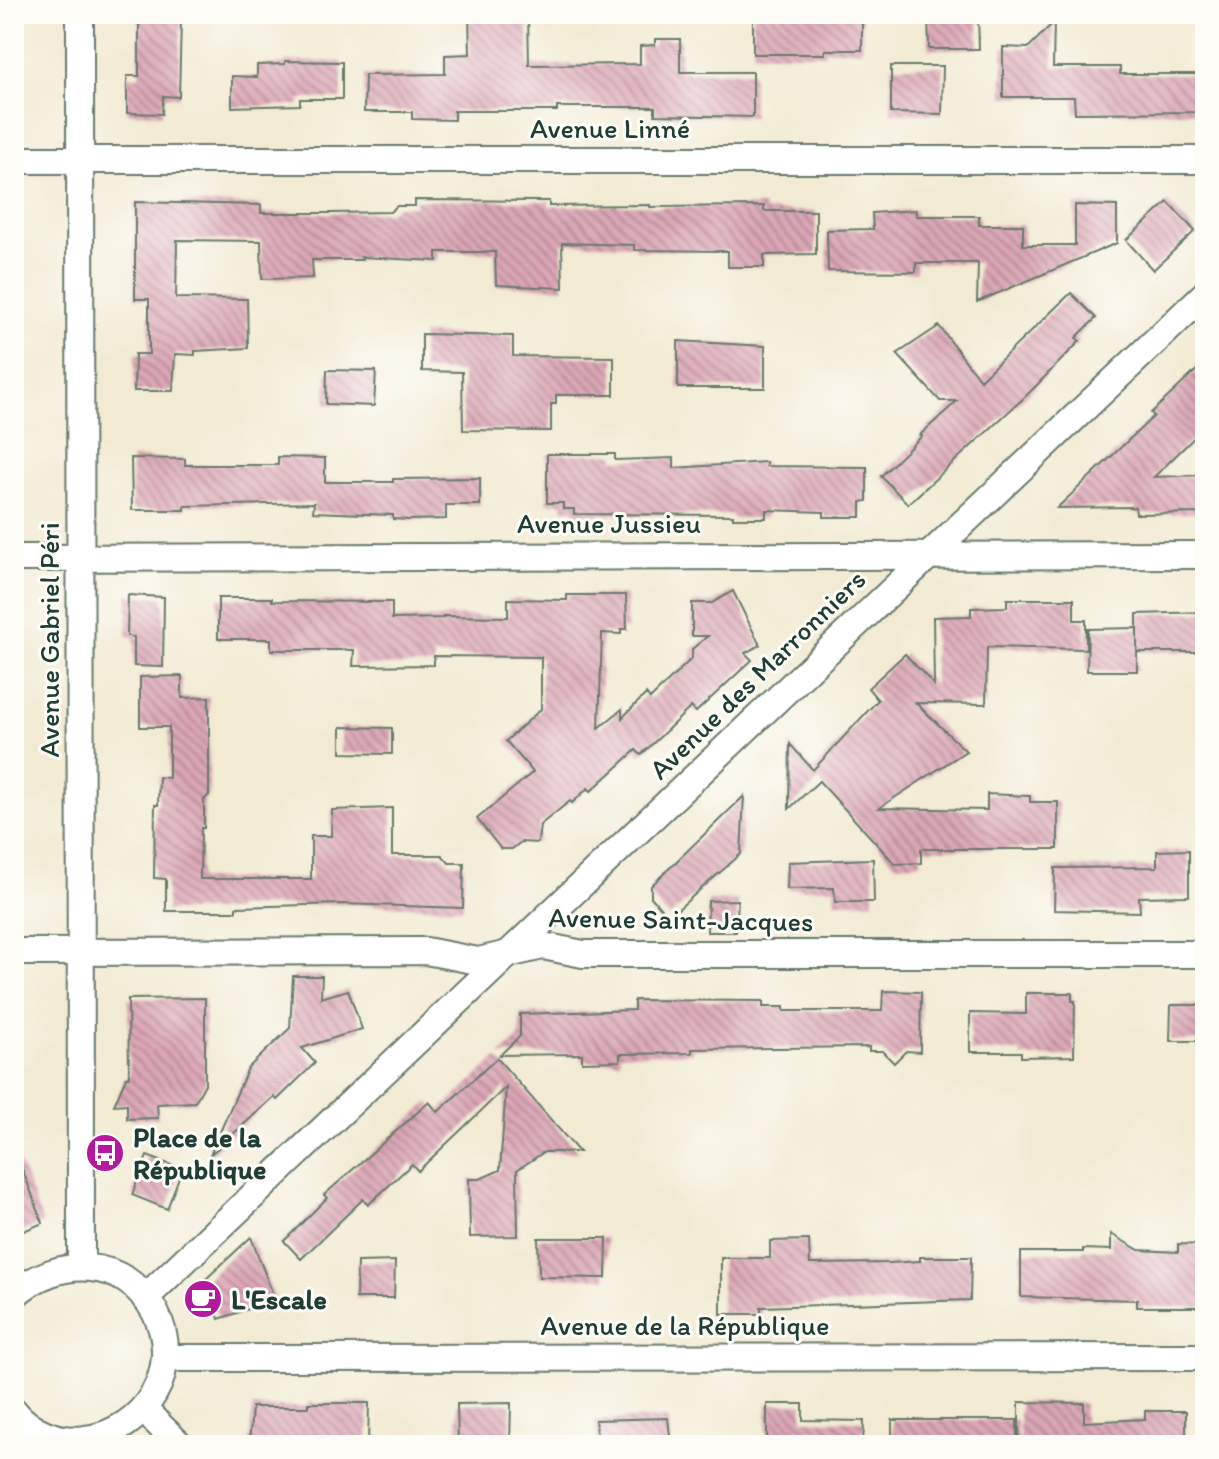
<svg xmlns="http://www.w3.org/2000/svg" width="1219" height="1459" font-family="Itim,sans-serif">
<defs>
<pattern id="building-back-hatch" width="6" height="6" patternUnits="userSpaceOnUse" patternTransform="scale(2)"><rect width="6" height="6" fill="#dba6b5"/><path d="M-1 5l2 2M0 0l6 6M5-1l2 2" fill="none" stroke="#b18894"/></pattern>
</defs>
<rect width="100%" height="100%" fill="#fdfcf7"/>
<filter id="ink" filterUnits="userSpaceOnUse"><feTurbulence type="fractalNoise" baseFrequency=".0125" numOctaves="2"/><feDisplacementMap in="SourceGraphic" scale="16" xChannelSelector="R" yChannelSelector="G"/><feConvolveMatrix kernelMatrix="1 2 1 2 8 2 1 2 1" color-interpolation-filters="sRGB"/></filter>
<filter id="wash" filterUnits="userSpaceOnUse"><feTurbulence type="fractalNoise" baseFrequency=".006" numOctaves="4" result="noise"/><feDisplacementMap in="SourceGraphic" scale="32" xChannelSelector="R" yChannelSelector="G"/><feGaussianBlur stdDeviation="1.8" result="paint"/><feColorMatrix in="noise" values="0 0 0 0 0 0 0 0 0 0 0 0 0 0 0 0 0 1.4 0 .05"/><feComposite in="paint" operator="in"/></filter>
<g filter="url(#wash)">
<rect width="100%" height="100%" fill="#f2ead3"/>
<g id="blocks">
<g fill="url(#building-back-hatch)">
<path d="M139,14h39v6h3l-2,77 -16,-1 -1,18 -35,-1v-37h12z"/>
<path d="M469,14h59l1,51 111,-1v-18l15,-1v-6h25v33h73v45l-98,-2v-8h-98v4h-103v9l-42,-1v-7h-48l1,-37 80,-1v-19l25,-1z"/>
<path d="M753,14h109v36h-37v4h-72z"/>
<path d="M928,14h50l1,35h-50z"/>
<path d="M1054,22l-1,45h67v7h85v38l-130,1 -1,-16h-71v-50l25,1z"/>
<path d="M285,61l57,1v37h-42v6l-68,2v-31l25,1v-12l28,-1z"/>
<path d="M891,66h52l-1,48 -51,-1z"/>
<path d="M415,200l122,1h12v5l101,-1v2l114,-1v5h52v43l-52,1v12h-36v-16l-94,-1v-5l-72,-2 1,45 -67,-3 -1,-33h-58v9l-76,-4 1,3h-50l1,18 -51,1 -1,-38 -84,-1 -1,58 71,1 1,49 -53,3v4l-20,-1 -2,37h-39l1,-37h14v-55h-14v-97l126,3v8h70l59,-1 7,-6h18z"/>
<path d="M1168,202l27,29 -42,39 -27,-30z"/>
<path d="M1075,205l42,1v37l-140,59 1,-39h-62v9l-88,-1 -1,-41 46,-1 -1,-16 44,-3v6h63v9h44v20h52z"/>
<path d="M1071,293l25,25 -20,20 4,3 -53,54 -119,109 -27,-28 41,-40 -2,-1 37,-34h-17l-43,-47 42,-28 41,54z"/>
<path d="M422,334l91,2v20l101,1v38h-58v9h-5v27l-88,-1 -1,-58 -40,-1z"/>
<path d="M678,341l87,5v42h-87z"/>
<path d="M1205,362v65l-51,50 51,-2v38l-69,1 -1,-7 -78,1 97,-92 -3,-3z"/>
<path d="M327,370l49,1 -2,35 -48,-2z"/>
<path d="M547,454h68v6l59,-2v10l92,-6v4l101,1v34l-6,1v15h-37v-5l-58,-2v8h-33v-3l-159,-1v-5h-11v-6h-16z"/>
<path d="M278,457l47,1v24h68v-3l87,-1v27h-34v14l-37,1 -16,-1v-4l-80,-3 1,-9 -129,3v4h-53l-1,-52 54,1v6h93z"/>
<path d="M733,591l27,54 -15,8 7,7 -56,52 -5,-5 -50,48 -5,-5 -45,41 -3,-3 -16,15 -2,-2 -30,24 -2,18 -17,-1 -9,7h-11l-24,-30 56,-47 -27,-31 35,-32v-52l-107,-1v9l-81,1 1,-16h-83v-11h-53v-41h54v3l120,1v17l51,-1v-2l65,1v-18l59,1v-5h59l1,34h-6v5l-19,-1 -3,95 23,-19v9l24,-24 4,5 42,-41v-9l16,-13h-16v-33h20z"/>
<path d="M128,595l36,2 -1,70 -29,-1v-29l-7,-1z"/>
<path d="M1007,599h67v21h12v29l-99,-2 -1,57 -70,-1 50,48 -87,57 108,2v-16l43,2v6h28v47h-137v14l-26,1 -76,-83 -30,28 1,-65 23,26 65,-70 -10,-12 37,-34 29,31 -1,-68 38,-1v-8l36,-1z"/>
<path d="M1205,612v40h-68v-38z"/>
<path d="M1137,628v43h-50l1,-42z"/>
<path d="M182,676v22l27,-1v98l-5,5v28h-3l-1,51h111v-43h20l1,-26 60,-2v47h50l7,8h15l-1,45 -121,-4 -106,3v4h-70v-32l-12,-1 1,-73h3l1,-28 10,1v-51h-29v-50z"/>
<path d="M341,727l51,1v26l-51,-1z"/>
<path d="M744,796l-3,58 -72,63 -18,-20v-11z"/>
<path d="M1189,850v46l-50,1 1,15 -86,-2 1,-42 102,-1v-16z"/>
<path d="M873,859l1,43h-39l-1,-14 -47,1 1,-27z"/>
<path d="M738,900l-2,32h-29l1,-31z"/>
<path d="M293,976h29l-1,22 27,-8 14,39 -60,19 13,15 -38,37 -3,-3 -64,58 38,-87 42,-40z"/>
<path d="M883,991l38,1 -1,60 -14,-1 -12,12 -12,-12h-13v-4l-177,2v4l-72,1v7l-38,1v-8l-82,1 20,-19v-22l114,-4v-10l129,1v6h21v4h98z"/>
<path d="M1026,993h46v8h3l-1,55 -53,1v-5h-51v-39l56,1z"/>
<path d="M205,998v86l-10,18 -38,2 1,14 -31,1v-15l-13,1 12,-28h3l-1,-78z"/>
<path d="M1171,1005h34v36h-35z"/>
<path d="M497,1058l82,94h-35l-27,18 1,66 -48,1 -1,-58h11l20,-9 6,-83 -88,84 -6,-7 -44,41 -5,-6 -62,60 -17,-18 43,-43 -3,-3 105,-93 9,10z"/>
<path d="M14,1153h2l27,70 -29,12z"/>
<path d="M147,1156l35,13 -15,40 -35,-14z"/>
<path d="M1111,1234l28,16 39,2v-8l27,1v62h-68v-7l-116,-3v-45h62v-3l28,1z"/>
<path d="M251,1237l24,63 -56,19 -7,-19 2,-14 -8,-7z"/>
<path d="M538,1238h69l-1,40 -67,-1z"/>
<path d="M809,1240l1,24 80,-1 30,-2v-4h51l-1,43 -209,7v7h-40v-56h49v-17z"/>
<path d="M395,1261l-1,37h-38l1,-36z"/>
<path d="M1019,1402l65,1v19l61,-3v-8h41v34l-167,-1z"/>
<path d="M308,1403h61l-1,42h-119l3,-38h56z"/>
<path d="M511,1403l-1,42h-52l-1,-41z"/>
<path d="M767,1404h36v16l61,1 -1,24h-96z"/>
<path d="M668,1418l3,27h-73l-3,-25z"/>
<rect x="892" y="1420" width="125" height="25"/>
</g>
</g>
</g>
<g filter="url(#ink)">
<use href="#blocks" fill-opacity="0" stroke="#697a6c" stroke-width="2"/>
<g fill="none" stroke-linecap="round" stroke-linejoin="round">
<g stroke="#697a6c" stroke-width="30">
<g id="minor">
<path d="M80,14l1,1252"/>
<path d="M14,160h1191"/>
<path d="M14,558l1191,-3"/>
<path d="M14,952l412,-1 52,10 65,-15 40,8h622"/>
<path d="M14,1295c43,-39 111,-39 141,17 30,57 -11,120 -70,127 -25,4 -56,-8 -71,-28"/>
<path d="M145,1298l1060,-1004"/>
<path d="M165,1358l1040,-1"/>
<path d="M144,1410l36,35"/>
</g>
</g>
<use href="#minor" stroke="#fff" stroke-width="26"/>
</g>
</g>
<defs>
<g id="bus-disc" transform="scale(2)"><circle r="9.5" fill="#b5179e" stroke="#fdfcf7"/><path d="M-5-6H5V4H4V6H2V4H-2V6H-4V4H-5ZM-3.5-4V0h7V-4ZM-3.5 1.2v1.5H-2V1.2ZM2 1.2v1.5H3.5V1.2Z" fill="#fff"/></g>
<g id="cafe-disc" transform="scale(2)"><circle r="9.5" fill="#b5179e" stroke="#fdfcf7"/><path d="M-5.5-4.5H6V0H3Q3 3.5 0 3.5H-2.5Q-5.5 3.5-5.5 0ZM3-3.2v2h1.7v-2ZM-6 4.5H4V6H-6Z" fill="#fff"/></g>
</defs>
<g fill-rule="evenodd">
<use href="#bus-disc" x="105" y="1153"/>
<use href="#cafe-disc" x="203" y="1299"/>
</g>
<g text-anchor="middle" stroke-width="6" stroke-linejoin="round" paint-order="stroke">
<g font-size="28" fill="#1f3d34" stroke="#fdfcf7">
<text x="610" y="138">Avenue Linné</text>
<text x="609" y="533">Avenue Jussieu</text>
<text transform="translate(49 640) rotate(-90)" y="10">Avenue Gabriel Péri</text>
<text transform="translate(757 674) rotate(-44)" y="10">Avenue des Marronniers</text>
<text transform="translate(681 919) rotate(1)" y="10">Avenue Saint-Jacques</text>
<text x="685" y="1335">Avenue de la République</text>
</g>
<g font-size="28" font-weight="bold" fill="#1f3d34" stroke="#fdfcf7" text-anchor="start">
<text x="133" y="1147">Place de la<tspan x="133" dy="32">République</tspan></text>
<text x="231" y="1309">L'Escale</text>
</g>
</g>
<rect width="1219" height="1459" fill="none" stroke="#fdfcf7" stroke-width="48"/>
</svg>
